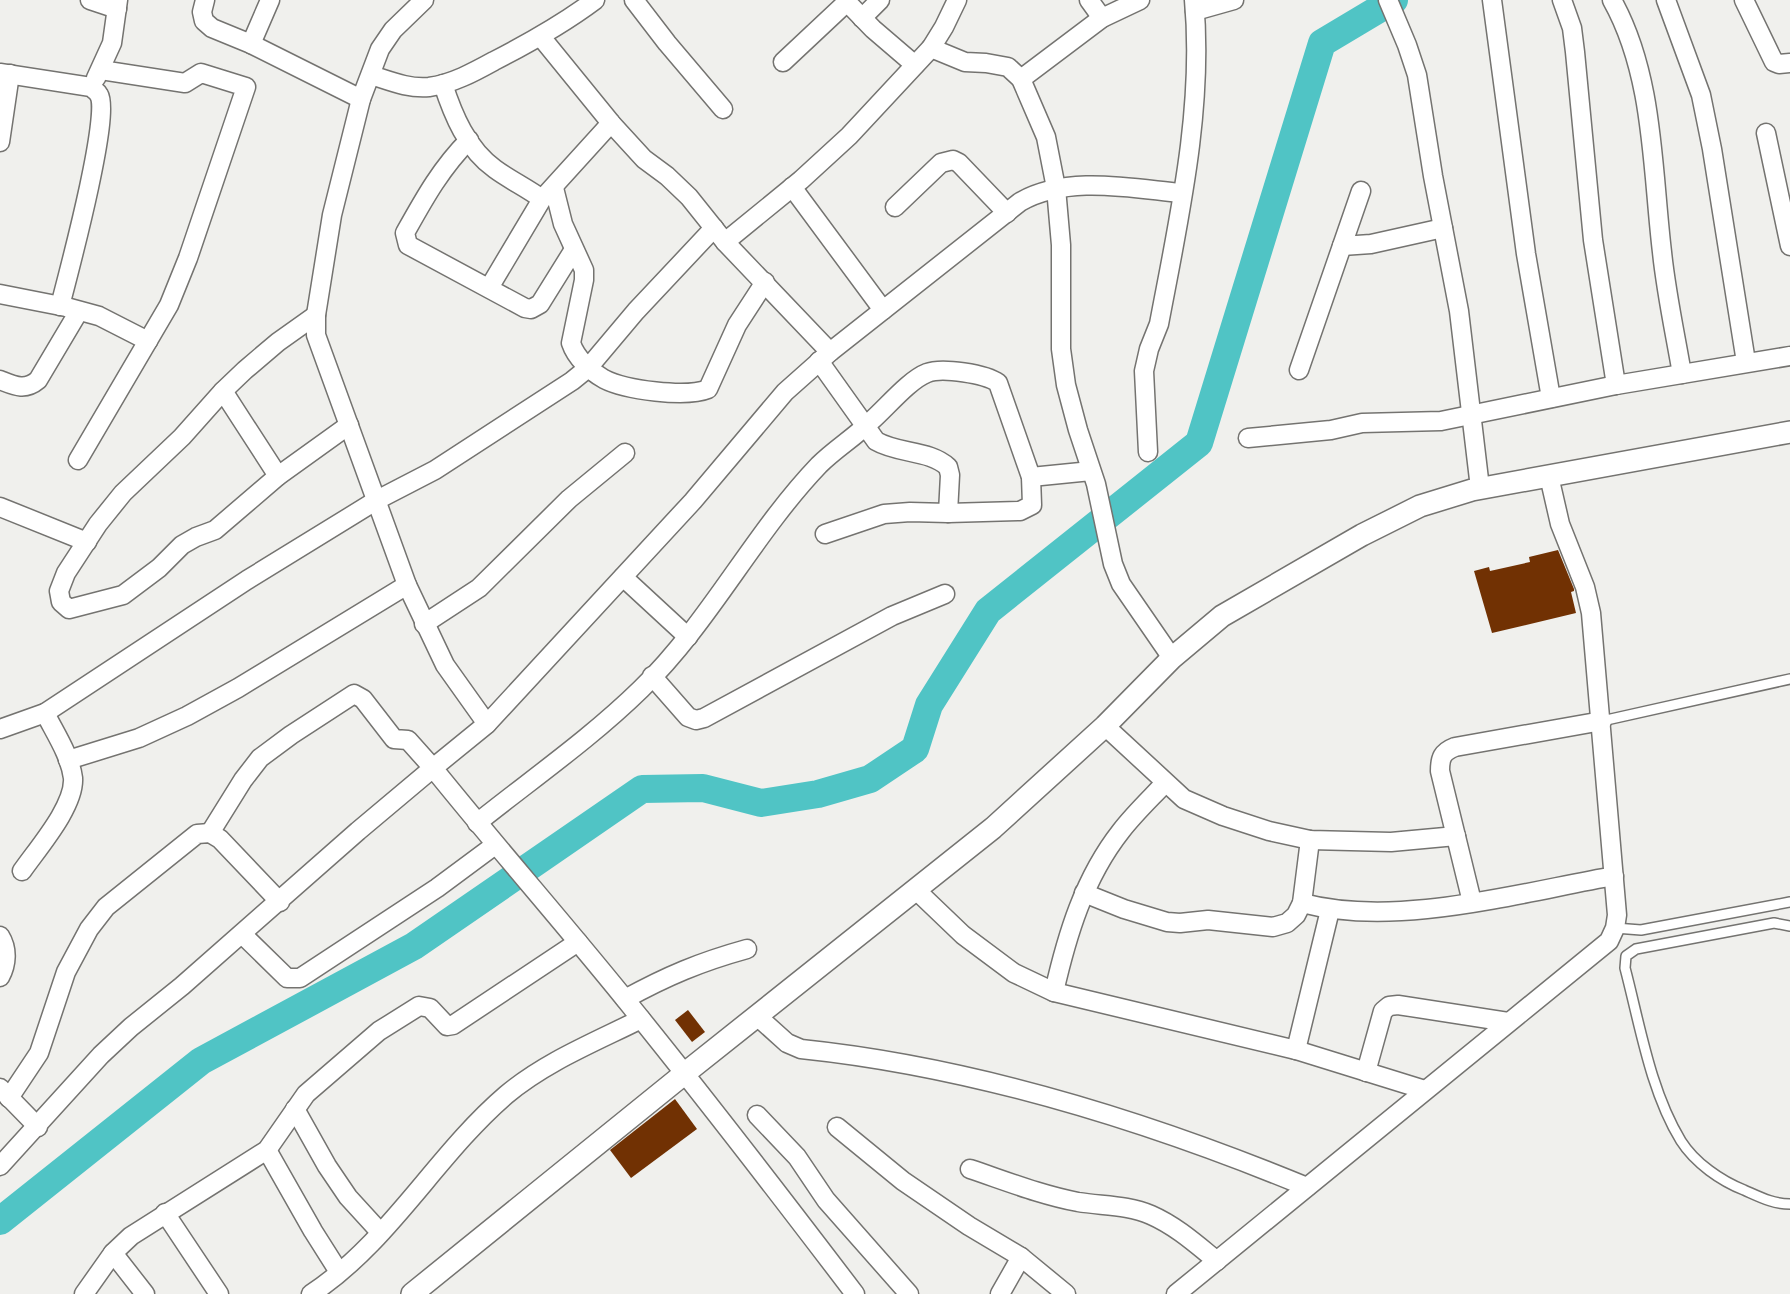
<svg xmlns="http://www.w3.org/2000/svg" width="1790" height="1294" font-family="Merriweather,serif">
<rect width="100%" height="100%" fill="#f0f0ed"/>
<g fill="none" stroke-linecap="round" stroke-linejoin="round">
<path stroke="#50c4c5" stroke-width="28" d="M0,1221l201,-160 213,-115 228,-157 61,-1 58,15 57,-9 52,-15 45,-30 14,-44 59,-94 211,-168 123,-400 72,-43"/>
</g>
<g fill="#713103">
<path d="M1558,550l16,39v2l-3,1 5,21 -84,20 -18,-62 15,-4 1,4 40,-9 -1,-5z"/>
<path d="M688,1010l17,22 -13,10 -17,-22z"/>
<path d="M675,1099l22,30 -66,49 -21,-28z"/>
</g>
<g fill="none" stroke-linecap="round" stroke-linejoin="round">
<g stroke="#747370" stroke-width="12">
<g id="service">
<path d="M1602,721l188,-42"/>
<path d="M1790,926l-16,-3 -138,26 -10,7 -1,12c15,57 25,122 56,173 14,22 40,40 63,49 16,7 29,14 46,14"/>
<path d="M1615,928l26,2 149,-28"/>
</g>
</g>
<g stroke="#747370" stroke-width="21">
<g id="minor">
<path d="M90,0l27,9"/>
<path d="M205,0l-3,12 2,9 8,7 39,16 110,55"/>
<path d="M424,0l-31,30 -13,19 -19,50 -29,116 -16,100v20l91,250 38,80 42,59 -54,44c66,82 135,160 200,241 76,94 149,189 222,285"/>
<path d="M634,0l33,43 56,66"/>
<path d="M845,0l28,29 42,36"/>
<path d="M1089,0l13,18"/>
<path d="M1388,0l19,45 10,30 16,101 26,135 21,177"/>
<path d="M1492,0l34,254 25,144"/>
<path d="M1562,0l10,28 3,24 18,188 23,145"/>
<path d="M1612,0c42,75 40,168 50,252 4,40 13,81 20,122"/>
<path d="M1666,0l35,95 11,54 34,213"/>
<path d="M1744,0l30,62 5,2 11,-1"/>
<path d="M1195,11l39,-11"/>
<path d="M862,18l18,-18"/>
<path d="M541,37l70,86 33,36 23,17 22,21 36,45 105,110"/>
<path d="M251,44l19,-44"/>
<path d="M931,48l34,14 21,1 22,4 13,12 25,58 10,51 5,57v104l5,36 12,45 18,54 17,80 8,20 51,74"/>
<path d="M783,62l64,-60"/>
<path d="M0,73l91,14c3,3 6,4 8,8 12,20 -31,180 -39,211"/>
<path d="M371,75c19,6 38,14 58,12 23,-3 45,-15 65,-26 35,-18 69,-37 101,-61"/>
<path d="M96,78l16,-35 6,-43"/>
<path d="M1021,79l81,-61 38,-18"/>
<path d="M443,84c10,31 24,65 52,85 15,11 32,19 47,30"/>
<path d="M1766,133l24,113"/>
<path d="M469,140c-28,28 -45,59 -64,93l3,12 117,63 6,1 9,-5 33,-53"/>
<path d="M0,142l10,-68"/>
<path d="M792,187l91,123"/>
<path d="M554,188l9,36 21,46v10l-13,63c5,15 19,28 33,36 21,11 82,19 104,10l29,-64 28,-43"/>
<path d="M895,207l46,-44 12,-3 6,3 48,50"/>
<path d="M725,242l76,-62 48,-44 82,-88 13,-21 13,-27"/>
<path d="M1342,246l29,-2 72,-16"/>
<path d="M489,288l53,-89 69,-76"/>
<path d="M0,294l66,13 33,9 49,25"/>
<path d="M316,315l-38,27 -33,28 -22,21 -41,46 -59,56 -25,31 -32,49 -7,18 2,11 8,7 54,-14 36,-27 23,-23 14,-8 19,-7 63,-54 71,-51"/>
<path d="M819,361l57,80c22,13 54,9 72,26l2,8 -2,38"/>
<path d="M1299,370l62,-179"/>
<path d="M0,380c15,6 25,11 38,0l41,-69"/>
<path d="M223,391l55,85"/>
<path d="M1248,438l83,-8 31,-7 79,-2 175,-36 174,-29"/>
<path d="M1148,452l-4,-81 5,-22 10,-25c20,-106 45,-216 35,-324"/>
<path d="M78,460l91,-155 19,-47 58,-171 -45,-14 -16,10 -84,-13"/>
<path d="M1031,477l60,-6"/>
<path d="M0,507l87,35"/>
<path d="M623,577l65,60"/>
<path d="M424,624l55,-36 90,-89 56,-46"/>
<path d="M652,676l36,41 8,3 8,-2 188,-102 53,-22"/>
<path d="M487,724l206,-223 92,-109 45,-40 190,-150c47,-27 109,-14 161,-9"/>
<path d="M1105,726l79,73 39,17 46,15 41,9 81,2 65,-6"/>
<path d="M0,729l45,-16 202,-133 130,-80 58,-30 137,-89 16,-13 48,-57 78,-83"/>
<path d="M68,760l71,-22 48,-22 51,-28 169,-103"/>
<path d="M477,823c55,-44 114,-85 164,-134 69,-67 112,-155 178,-224 16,-16 36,-28 52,-44 16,-14 38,-41 56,-48 15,-6 59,1 71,10l33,94 1,28 -12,6 -72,2 -38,-1 -26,2 -59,20"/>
<path d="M22,871c16,-23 53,-65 51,-93 -3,-23 -18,-45 -28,-65"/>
<path d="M916,890l47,45 51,38 40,19 242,58 129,40"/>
<path d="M1084,893l40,16 43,13 13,1 28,-3 65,7 14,-4 9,-8 6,-12 8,-63"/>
<path d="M1472,902l-32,-131c0,-13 2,-19 15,-24l147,-26"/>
<path d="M1302,903c95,25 216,-10 312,-27"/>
<path d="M242,934l45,44h13l137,-90 58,-43"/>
<path d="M0,936c8,13 7,28 0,41"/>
<path d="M1054,992c13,-57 30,-114 67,-161 13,-17 29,-32 44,-48"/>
<path d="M625,999c42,-23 75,-37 122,-50"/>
<path d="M757,1016l30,27 14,6c173,18 346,72 506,138"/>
<path d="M1296,1050l34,-140"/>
<path d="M1366,1072l17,-61 6,-5 9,-1 110,17"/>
<path d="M0,1088l38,39"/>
<path d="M9,1098l30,-45 27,-81 23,-43 17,-22 91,-73 13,-1 10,6 60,63"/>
<path d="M295,1109l32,57 21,31 32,35"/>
<path d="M757,1115l40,42 29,43 83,94"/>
<path d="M837,1127l66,54 66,45 52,31 45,37"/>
<path d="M267,1150l46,81 26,41"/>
<path d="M0,1166l101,-111 30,-28 51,-41 176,-155 75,-63 -25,-28 -14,-1 -31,-40 -9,-5 -63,41 -31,23 -17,22 -33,53"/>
<path d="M970,1169c36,12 71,26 108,33 25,4 50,3 73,13 25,11 45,29 66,46"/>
<path d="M165,1213l54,81"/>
<path d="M113,1253l32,41"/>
<path d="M84,1294l29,-41 18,-17 136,-86 39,-56 73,-63 40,-25 11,2 17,18 6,-1 125,-83"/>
<path d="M311,1294c78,-51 125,-139 195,-199 39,-33 89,-53 135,-76"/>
<path d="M1000,1294l21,-37"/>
<path d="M1176,1294l433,-353 6,-13 2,-13 -26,-302 -6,-26 -25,-63 -11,-48"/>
</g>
</g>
<g stroke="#747370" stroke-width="24">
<path id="tertiary" d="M412,1294l272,-220 309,-246 112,-102 67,-68 50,-42 140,-81 58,-29 52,-16 318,-58"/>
</g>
<use href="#service" stroke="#fff" stroke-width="9"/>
<use href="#minor" stroke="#fff" stroke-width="18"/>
<use href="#tertiary" stroke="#fff" stroke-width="21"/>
</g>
</svg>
